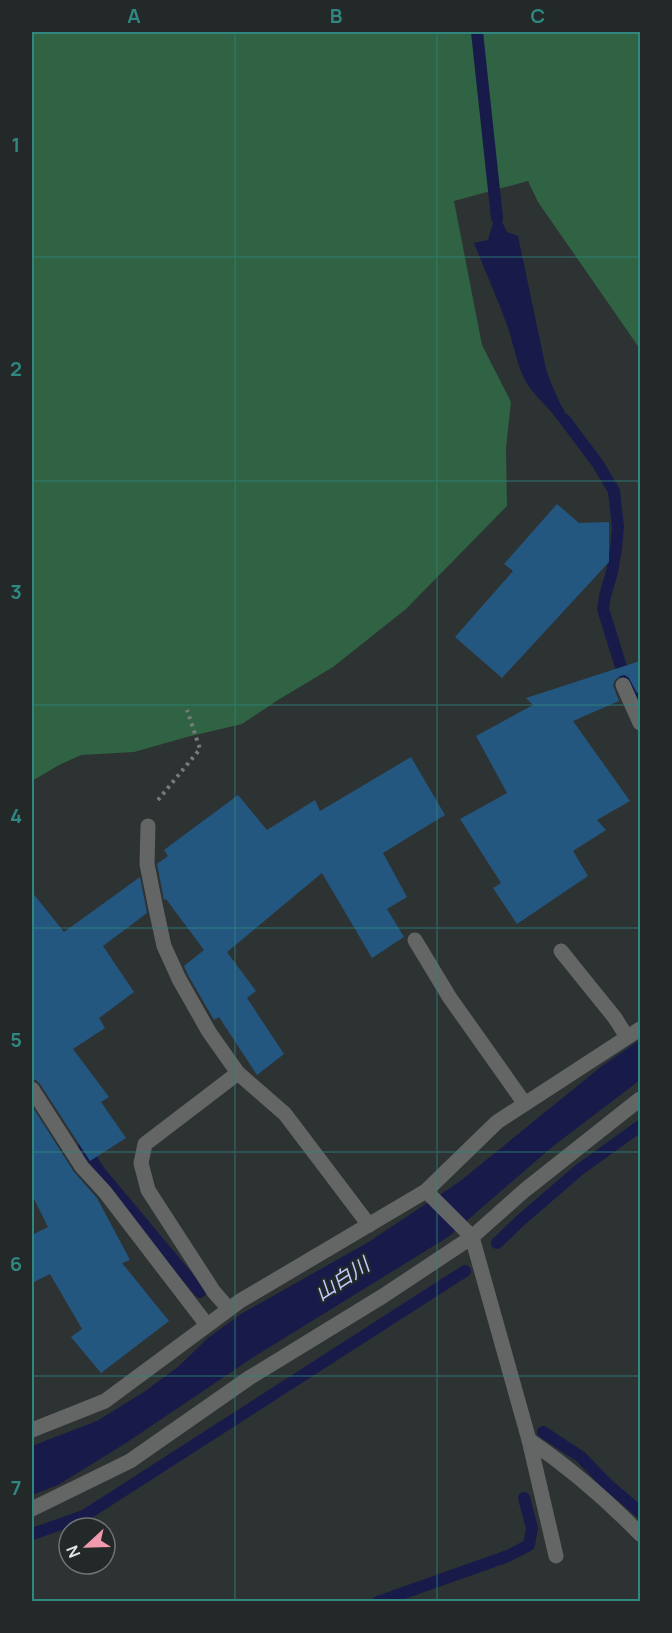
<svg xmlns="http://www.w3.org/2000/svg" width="672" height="1633" font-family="Manrope,'Noto Sans JP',sans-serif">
<rect width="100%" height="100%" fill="#2d3233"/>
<path fill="#2f6343" d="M32,32h608v317l-102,-147 -10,-21 -74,20 28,144 29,57 -5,46 1,58 -101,103 -73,58 -55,33 -36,24 -55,13 -53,15 -53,3 -22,10 -27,16z"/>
<g fill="#181b4a">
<path d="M498,201l4,21 5,10 11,4 28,133c6,18 18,45 30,60l-5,5 -8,-12 -5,-1c-9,-14 -25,-26 -32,-39 -10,-18 -12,-38 -19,-57 -10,-28 -22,-54 -33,-82l14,-3 5,-17 -1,-19z"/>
<path d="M640,1040v40l-88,67 -104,90 -196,121 -126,85 -68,42 -26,10v-49l65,-25 47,-29 35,-26 29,-28 33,-24 126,-71 92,-61 143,-116z"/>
</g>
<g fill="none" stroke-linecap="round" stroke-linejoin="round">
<g stroke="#181b4a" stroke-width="12">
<path d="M477,32l20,186"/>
<path d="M565,420l33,44 16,27 4,36 -2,22 -4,23 -7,24 -2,13 18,58 19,34"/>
<path d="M84,1147l15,24 101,121"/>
<path d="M497,1243l24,-23 58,-50 61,-44"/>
<path d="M543,1432l38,25 26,27 33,28"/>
<path d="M32,1534l52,-18 381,-245"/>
<path d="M378,1602l130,-46 21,-11 3,-17 -8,-30"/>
</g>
</g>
<g fill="#24577f">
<path d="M557,504l22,19 30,-1v40l-107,116 -47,-41 58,-66 -9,-7z"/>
<path d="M640,661v30l-3,2 -8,-15 -4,-3 -5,1 -5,4 -2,5 6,16 -46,20 57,80 -33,19 9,10 -33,21 15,25 -71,48 -24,-36 8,-5 -41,-64 47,-26 -31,-57 57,-31 -7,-7z"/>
<path d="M411,757l34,58 -62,38 24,44 -20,12 17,28 -32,21 -50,-85 -95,79 29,39 -9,7 37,56 -27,21 -38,-58 -5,3 -26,-45 -4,-9 20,-16 -38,-51 -2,1 -7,-36 11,-8 -4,-6 74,-55 29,35 48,-30 5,11z"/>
<path d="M140,877l7,36 -44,33 31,46 -35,26 6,10 -32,21 36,48 -8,5 25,36 -36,23 -50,-77 -4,-4 -4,-1v-187l32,40z"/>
<path d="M32,1106l42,66 23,26 33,62 -8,3 47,58 -68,52 -30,-36 11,-8 -32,-55 -18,9v-48l16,-8 -16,-32z"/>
</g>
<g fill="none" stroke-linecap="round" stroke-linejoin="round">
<path stroke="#777b7b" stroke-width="4" stroke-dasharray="3 4.5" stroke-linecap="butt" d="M158,800l42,-51 -13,-39"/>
<g stroke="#636665" stroke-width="15">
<path d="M623,685l17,38"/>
<path d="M148,826l-1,38 9,45 8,37 15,33"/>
<path d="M415,940l35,58 75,106"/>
<path d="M561,951l54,67 12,19"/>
<path d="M229,1309l-15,-17 -66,-102 -7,-27 4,-19 93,-71"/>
</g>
<g stroke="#636665" stroke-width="15">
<path d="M179,979l30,53 29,41 47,41 84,111"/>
<path d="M32,1089l50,78 23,25 102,133"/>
<path d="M426,1191l46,46 57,203 27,116"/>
<path d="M32,1430l73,-29 135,-100 186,-110 71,-69 143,-93"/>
<path d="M529,1440c41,28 77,59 111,94"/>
<path d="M32,1509l98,-48 119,-83 134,-82 89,-59 53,-47 115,-91"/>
</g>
</g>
<path fill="none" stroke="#2f8780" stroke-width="1.5" stroke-opacity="0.55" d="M235,32v1570M437,32v1570M32,257h608M32,481h608M32,705h608M32,928h608M32,1152h608M32,1376h608"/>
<g text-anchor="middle" stroke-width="4.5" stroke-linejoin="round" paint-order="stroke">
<g font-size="20" font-style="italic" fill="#c0cbfc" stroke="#232829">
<text transform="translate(342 1279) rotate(-33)" y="7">山白川</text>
</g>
</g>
<rect width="672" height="1633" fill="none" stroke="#232829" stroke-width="66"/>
<g transform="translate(87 1546) rotate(248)"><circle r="28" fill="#232829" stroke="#707475" stroke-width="1.5"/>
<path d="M0-4.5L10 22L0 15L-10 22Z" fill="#f29aad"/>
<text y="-9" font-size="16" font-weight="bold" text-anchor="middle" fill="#e3e6e6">N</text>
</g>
<rect x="33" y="33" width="606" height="1567" fill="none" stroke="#2f8780" stroke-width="2"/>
<g font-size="20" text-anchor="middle" font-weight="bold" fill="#2f8780">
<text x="134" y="23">A</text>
<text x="336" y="23">B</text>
<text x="538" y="23">C</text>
<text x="16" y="152">1</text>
<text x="16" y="376">2</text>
<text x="16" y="599">3</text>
<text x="16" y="823">4</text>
<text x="16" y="1047">5</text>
<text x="16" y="1271">6</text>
<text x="16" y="1495">7</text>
</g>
</svg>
